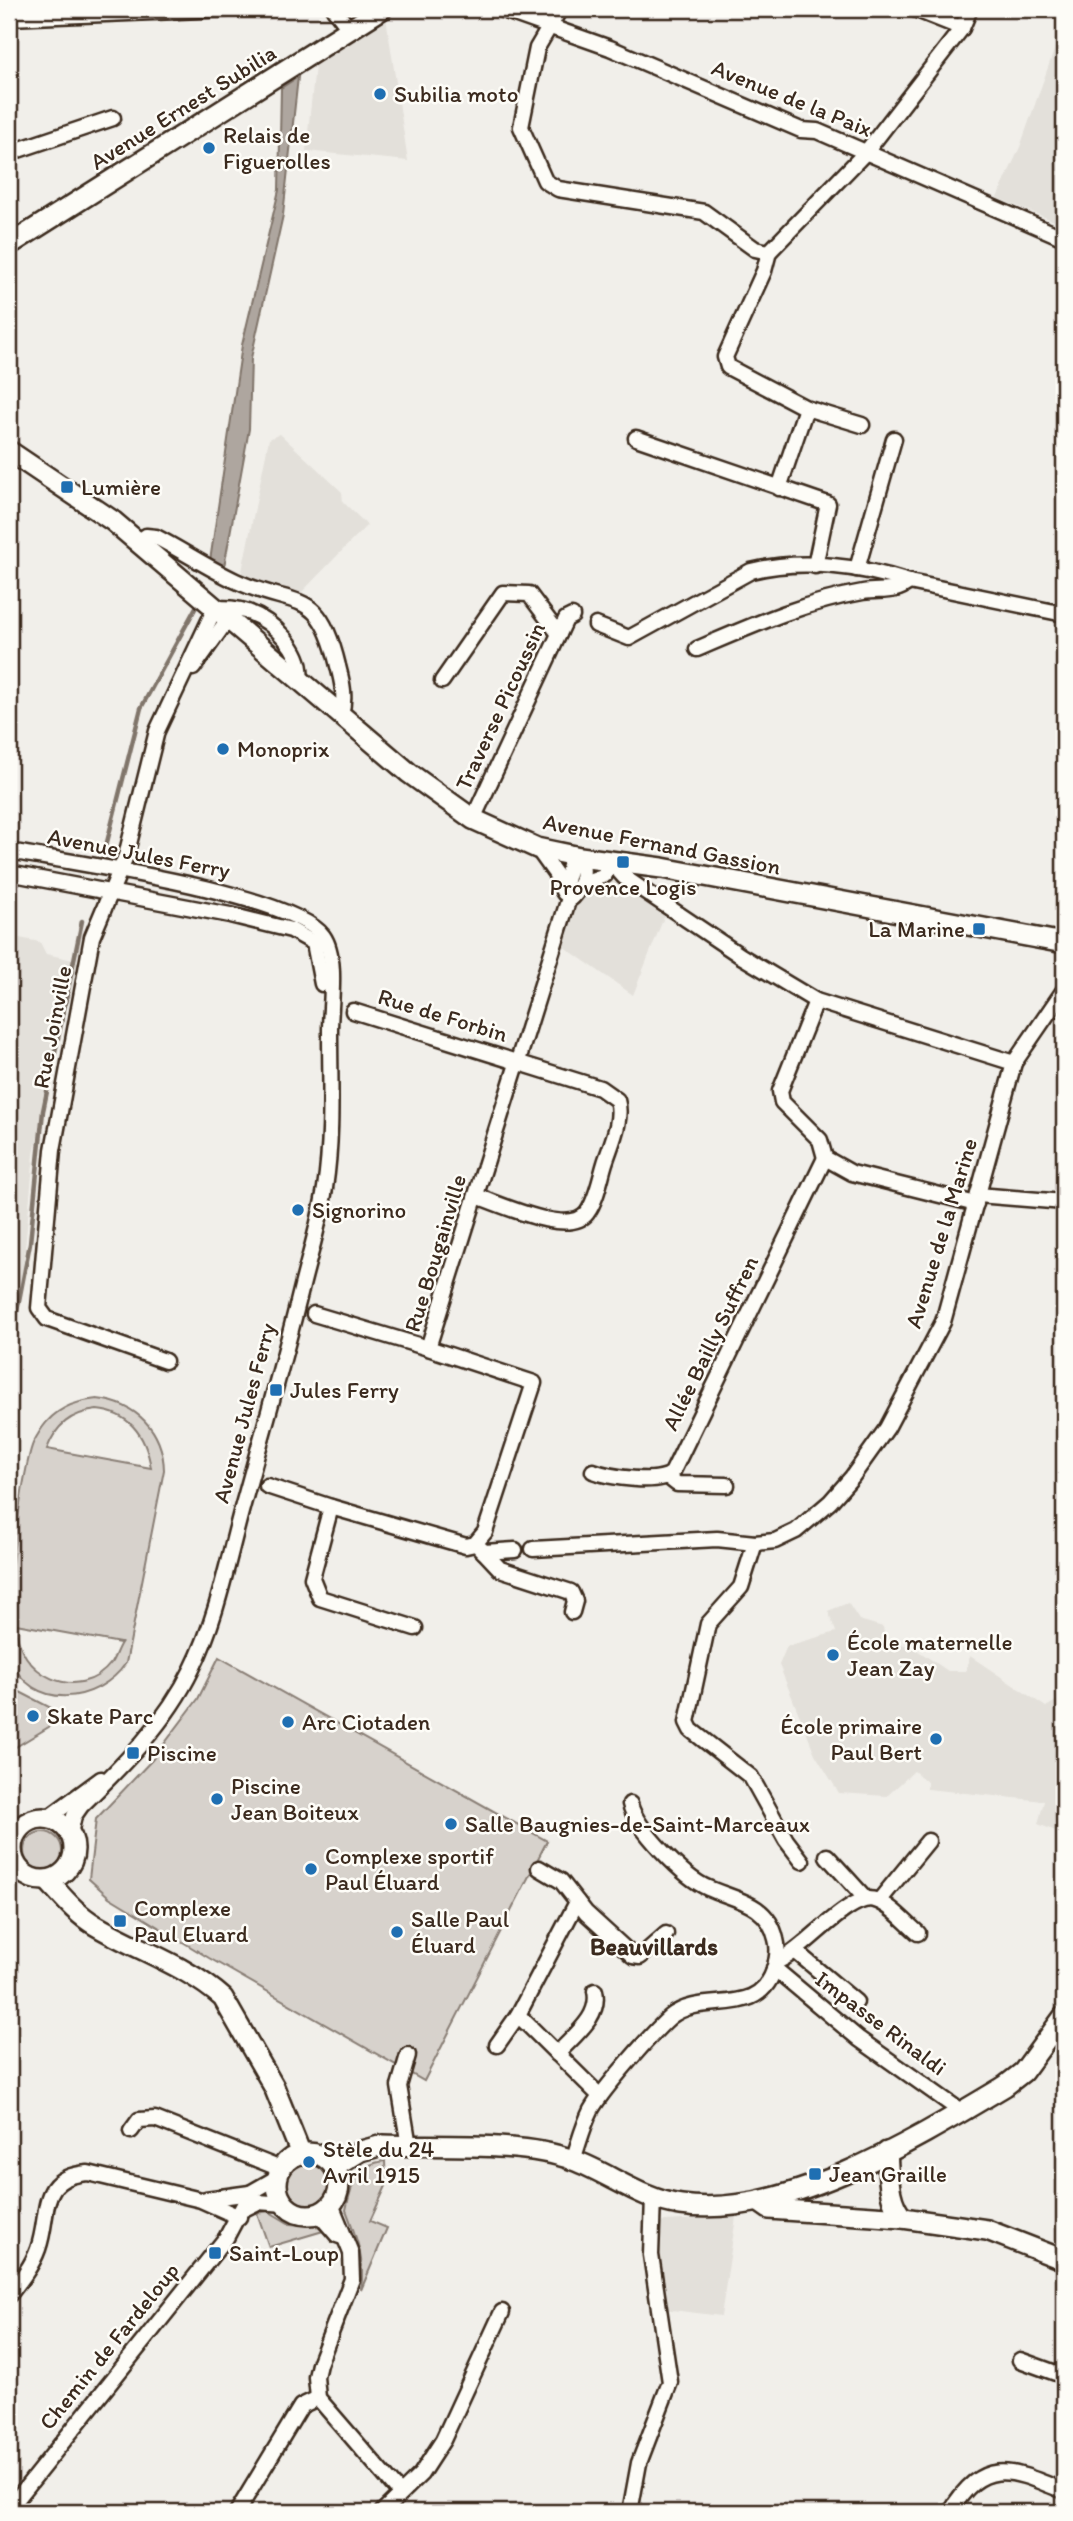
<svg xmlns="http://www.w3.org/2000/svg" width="1073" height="2521" font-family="Itim,sans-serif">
<rect width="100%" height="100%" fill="#f1efea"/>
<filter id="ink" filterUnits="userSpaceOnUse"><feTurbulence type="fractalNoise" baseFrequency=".0143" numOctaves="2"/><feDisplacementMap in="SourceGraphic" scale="14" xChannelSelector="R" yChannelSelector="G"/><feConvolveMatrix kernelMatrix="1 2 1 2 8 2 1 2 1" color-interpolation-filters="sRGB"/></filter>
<g filter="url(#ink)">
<g fill="#e3e0da">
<path d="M386,17l22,144 -102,-10 9,-85z"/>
<path d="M1064,22v203l-67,-27 23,-51z"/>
<path d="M280,434l62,58 1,10 24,23 -67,69 -47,-11 -12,-7 28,-137z"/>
<path d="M587,872l30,11 49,29 -33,83 -76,-53z"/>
<path d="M9,936l31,6 6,12 32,7 -44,193 -17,178h-8z"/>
<path d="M848,1603l11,17 24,7 2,12 29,9 34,23h18l4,-15 76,51 18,-11v132l-3,5 -23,-9 6,-23 -117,-12v-7l-13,-11 -27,25 -48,-3 -24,-39 -36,-89 8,-19 49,-14 -8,-21z"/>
<path d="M736,2217l-15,99 -57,-7 -6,-41 -1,-43 8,-4z"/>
</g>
<g fill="#d7d2cc" stroke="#897e75" stroke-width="2" fill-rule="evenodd">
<path d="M97,1399c39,4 66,31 67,71l-38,193c-28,41 -95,49 -116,-5 -10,-27 11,-180 22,-212 2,-6 7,-13 10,-18 13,-19 33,-27 55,-29zM97,1410c34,3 49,27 54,58l-104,-19c9,-24 24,-36 50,-39zM16,1624l104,19h1c-4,6 -6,14 -10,20 -32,42 -95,12 -95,-39z"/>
<path d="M219,1657l328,184 -123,240 -215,-123 -100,-61 -20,-18 7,-60 56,-59 46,-61z"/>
<path d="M18,1691l39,20v11l-48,29v-56z"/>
<circle cx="43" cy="1851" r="19"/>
<path d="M385,2161l1,25 -16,35 17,7 -26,62c4,-31 -4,-51 -15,-80 5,-25 10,-46 39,-49z"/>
<circle cx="308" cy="2184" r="22"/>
<path d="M268,2211l22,13 26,2 7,5 -54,16 -12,-34z"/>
</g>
<path fill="#aea69f" stroke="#80746b" stroke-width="2" d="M298,77l-15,138 -32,143 -2,71 -25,138 -14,-6 32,-216 37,-155 2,-102z"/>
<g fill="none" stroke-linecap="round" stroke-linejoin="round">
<g stroke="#80746b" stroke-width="4.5">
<path d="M104,854l37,-146 55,-101"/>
<path d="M9,1353l21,-110 13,-132 39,-190"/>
</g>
<g stroke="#3b2a1e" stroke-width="19">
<g id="street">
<path d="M334,9l16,21"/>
<path d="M500,9l110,39 191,82 16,1 247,107"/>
<path d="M560,9l-23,39 -16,79 24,54 13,8 146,23 51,37 14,3"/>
<path d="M914,9l48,19"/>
<path d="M9,18l217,-9"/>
<path d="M9,153l104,-35"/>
<path d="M862,425l-56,-17 -78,-41 -3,-10 39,-86 5,-19 97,-100 96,-124 8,-19"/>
<path d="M636,438l192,66 -13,62"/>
<path d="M779,488l27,-80"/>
<path d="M138,542l8,-6 10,1c27,14 52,31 80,44 60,28 83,4 102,85 4,15 8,32 3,47"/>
<path d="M857,569l37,-130"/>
<path d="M596,625l33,13 122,-67c50,-13 110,-5 158,11l155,32"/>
<path d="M697,649c54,-23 107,-47 166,-57 17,-3 32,2 46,-10"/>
<path d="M193,668l35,-49"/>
<path d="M442,681l61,-88 26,1 30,40"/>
<path d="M473,819l93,-200 6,-3"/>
<path d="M537,848l18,25 9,20"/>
<path d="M9,851c59,11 283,42 314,85 15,21 7,69 7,94 0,53 3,105 -5,158 -5,33 -15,66 -23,98 -17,70 -37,139 -56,208 -17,58 -27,121 -54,175 -26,54 -69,96 -111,137l-7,10 -4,18"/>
<path d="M610,861l14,16 16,11 101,68 75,45 198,62"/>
<path d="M9,873l221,42 61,15 23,13 8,41"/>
<path d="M580,884l25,-9 5,-14"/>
<path d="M816,1001l-36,90 2,11 38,38 5,18 27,15 124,31"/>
<path d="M353,1011l247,77 17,12c6,20 -6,44 -12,63 -5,16 -8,36 -18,50 -18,24 -86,-9 -111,-17"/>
<path d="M978,1195l86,7"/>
<path d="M314,1314l114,34"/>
<path d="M165,1361l-118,-42 -8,-11 14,-158 39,-213 34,-81 31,-125 58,-123c11,0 22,0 33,4 25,9 56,39 52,67"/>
<path d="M593,1471c16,6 66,14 79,2l153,-315"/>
<path d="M668,1477l9,7 50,1"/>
<path d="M267,1486l64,21"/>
<path d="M755,1543l-14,44 -33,37 -21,98 4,8 60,47 35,63 16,21"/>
<path d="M480,1548l4,4 31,-2"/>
<path d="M533,1549l184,-10 38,4 20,-2 21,-10 34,-29 22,-25 35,-49 56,-106 71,-259 50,-73"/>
<path d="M484,1552l16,17 71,23 4,9 -3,11"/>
<path d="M415,1628l-95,-30 -8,-20 19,-71 135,39 9,-2 10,-12 49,-149 -106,-35 140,-447c14,-9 18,-30 12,-44l-10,9 -7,25"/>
<path d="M48,1818l53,-39"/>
<path d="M827,1856l39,43"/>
<path d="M539,1868l22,13 25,32 47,43 7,1 26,-23"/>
<path d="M879,1901l49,-60"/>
<path d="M577,1902l-59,113 82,81"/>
<path d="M795,1951l61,51"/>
<path d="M776,1962c27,-9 73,-70 99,-62 15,4 31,23 43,33"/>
<path d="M774,1968l85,71 103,73"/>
<path d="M497,2045l21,-30"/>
<path d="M557,2054c16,-18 44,-37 38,-63"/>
<path d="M408,2055l-9,31 10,60"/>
<path d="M131,2131l8,-11 16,-1 126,50"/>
<path d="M573,2160c6,-17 10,-34 18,-50 12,-21 61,-77 79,-93 33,-27 87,3 104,-47 3,-10 5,-21 2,-31 -8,-36 -40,-39 -68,-51 -24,-10 -72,-60 -78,-84"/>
<path d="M206,2199l44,-6"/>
<path d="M331,2204l20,49 1,26 -33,85 -3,13 2,21 82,95"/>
<path d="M242,2210l16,-8 27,2"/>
<path d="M318,2213l19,22 6,2"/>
<path d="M9,2295c11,-14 23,-29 29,-46 13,-36 -2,-72 50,-76l113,27 38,17"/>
<path d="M1020,2360l44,16"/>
<path d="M9,2509l217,-271 24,-45 28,-16"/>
<path d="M237,2512l64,-106 17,-8"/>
<path d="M382,2512l39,-38 22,-34 59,-128"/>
<path d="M630,2512l9,-49 31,-81 -19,-127 2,-58"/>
<path d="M950,2512c34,-57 62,-42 114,-21"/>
</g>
</g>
<g stroke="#3b2a1e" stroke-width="24">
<g id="secondary">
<path d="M9,245l373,-236"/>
<path d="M9,451l104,70 296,252 64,46 64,29 43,9 82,11 402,75"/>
<circle cx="43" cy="1849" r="31"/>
<path d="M47,1880c15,16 29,34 48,45 42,25 91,40 128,73l51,89 27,67"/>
<path d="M887,2152c2,22 0,49 16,66"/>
<circle cx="308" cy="2184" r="31"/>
<path d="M335,2167l26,-16 22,-6c55,2 140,-4 190,15 36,13 69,40 108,45 104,15 237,-67 324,-119l18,-14 41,-56"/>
<path d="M759,2202l10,7 134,9 84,12 77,30"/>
</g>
</g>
<use href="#street" stroke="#fdfcf7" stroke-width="14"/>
<use href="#secondary" stroke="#fdfcf7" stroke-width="19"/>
</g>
</g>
<g fill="#1f6fb2" stroke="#fdfcf7" stroke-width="2.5">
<circle cx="380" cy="94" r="7"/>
<circle cx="209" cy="148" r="7"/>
<rect x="60" y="480" width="14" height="14" rx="3.5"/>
<circle cx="223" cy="749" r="7"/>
<rect x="616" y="855" width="14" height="14" rx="3.5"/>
<rect x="972" y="922" width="14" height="14" rx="3.5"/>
<circle cx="298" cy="1210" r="7"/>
<rect x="269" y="1383" width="14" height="14" rx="3.5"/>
<circle cx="833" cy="1655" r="7"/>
<circle cx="33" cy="1716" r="7"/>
<circle cx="288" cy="1722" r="7"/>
<circle cx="936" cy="1739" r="7"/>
<rect x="126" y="1746" width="14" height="14" rx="3.5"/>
<circle cx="217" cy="1799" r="7"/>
<circle cx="451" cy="1824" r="7"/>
<circle cx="311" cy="1869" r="7"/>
<rect x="113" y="1914" width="14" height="14" rx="3.5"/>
<circle cx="397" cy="1932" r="7"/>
<circle cx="309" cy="2162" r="7"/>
<rect x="808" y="2167" width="14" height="14" rx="3.5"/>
<rect x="208" y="2246" width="14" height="14" rx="3.5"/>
</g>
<g text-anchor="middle" stroke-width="5" stroke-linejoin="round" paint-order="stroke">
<g font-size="23" fill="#3b2a1e" stroke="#fdfcf7" text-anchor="start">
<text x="394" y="102">Subilia moto</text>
<text x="223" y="143">Relais de<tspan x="223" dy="26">Figuerolles</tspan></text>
<text x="81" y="495">Lumière</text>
<text x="237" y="757">Monoprix</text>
<text x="623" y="895" text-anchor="middle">Provence Logis</text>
<text x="965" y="937" text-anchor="end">La Marine</text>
<text x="312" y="1218">Signorino</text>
<text x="290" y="1398">Jules Ferry</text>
<text x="847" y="1650">École maternelle<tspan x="847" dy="26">Jean Zay</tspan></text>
<text x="47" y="1724">Skate Parc</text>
<text x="302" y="1730">Arc Ciotaden</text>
<text x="922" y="1734" text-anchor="end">École primaire<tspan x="922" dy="26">Paul Bert</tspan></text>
<text x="147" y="1761">Piscine</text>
<text x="231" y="1794">Piscine<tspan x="231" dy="26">Jean Boiteux</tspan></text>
<text x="465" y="1832">Salle Baugnies-de-Saint-Marceaux</text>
<text x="325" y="1864">Complexe sportif<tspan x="325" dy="26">Paul Éluard</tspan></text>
<text x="134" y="1916">Complexe<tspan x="134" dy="26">Paul Eluard</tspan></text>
<text x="411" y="1927">Salle Paul<tspan x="411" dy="26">Éluard</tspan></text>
<text x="323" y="2157">Stèle du 24<tspan x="323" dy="26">Avril 1915</tspan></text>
<text x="829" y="2182">Jean Graille</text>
<text x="229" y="2261">Saint-Loup</text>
</g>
<g font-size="23" fill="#3b2a1e" stroke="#fdfcf7">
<text transform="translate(792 98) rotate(22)" y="8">Avenue de la Paix</text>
<text transform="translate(183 107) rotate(-32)" y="8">Avenue Ernest Subilia</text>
<text transform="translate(500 706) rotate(-65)" y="8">Traverse Picoussin</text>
<text transform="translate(662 844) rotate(11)" y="8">Avenue Fernand Gassion</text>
<text transform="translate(139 853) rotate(11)" y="8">Avenue Jules Ferry</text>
<text transform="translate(443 1015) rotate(17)" y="8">Rue de Forbin</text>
<text transform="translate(52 1027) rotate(-79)" y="8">Rue Joinville</text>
<text transform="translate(941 1233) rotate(-73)" y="8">Avenue de la Marine</text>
<text transform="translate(435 1253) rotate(-73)" y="8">Rue Bougainville</text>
<text transform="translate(710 1343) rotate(-64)" y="8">Allée Bailly Suffren</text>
<text transform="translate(244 1413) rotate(-75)" y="8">Avenue Jules Ferry</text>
<text transform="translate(881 2023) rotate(37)" y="8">Impasse Rinaldi</text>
<text transform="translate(109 2346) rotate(-51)" y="8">Chemin de Fardeloup</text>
</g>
<g font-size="24" font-weight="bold" fill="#3b2a1e" stroke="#fdfcf7">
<text x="654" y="1955">Beauvillards</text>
</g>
</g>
<rect width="1073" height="2521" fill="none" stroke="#fdfcf7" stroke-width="35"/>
<rect x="18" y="18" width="1038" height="2486" fill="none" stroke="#3b2a1e" stroke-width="2.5" filter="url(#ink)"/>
</svg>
